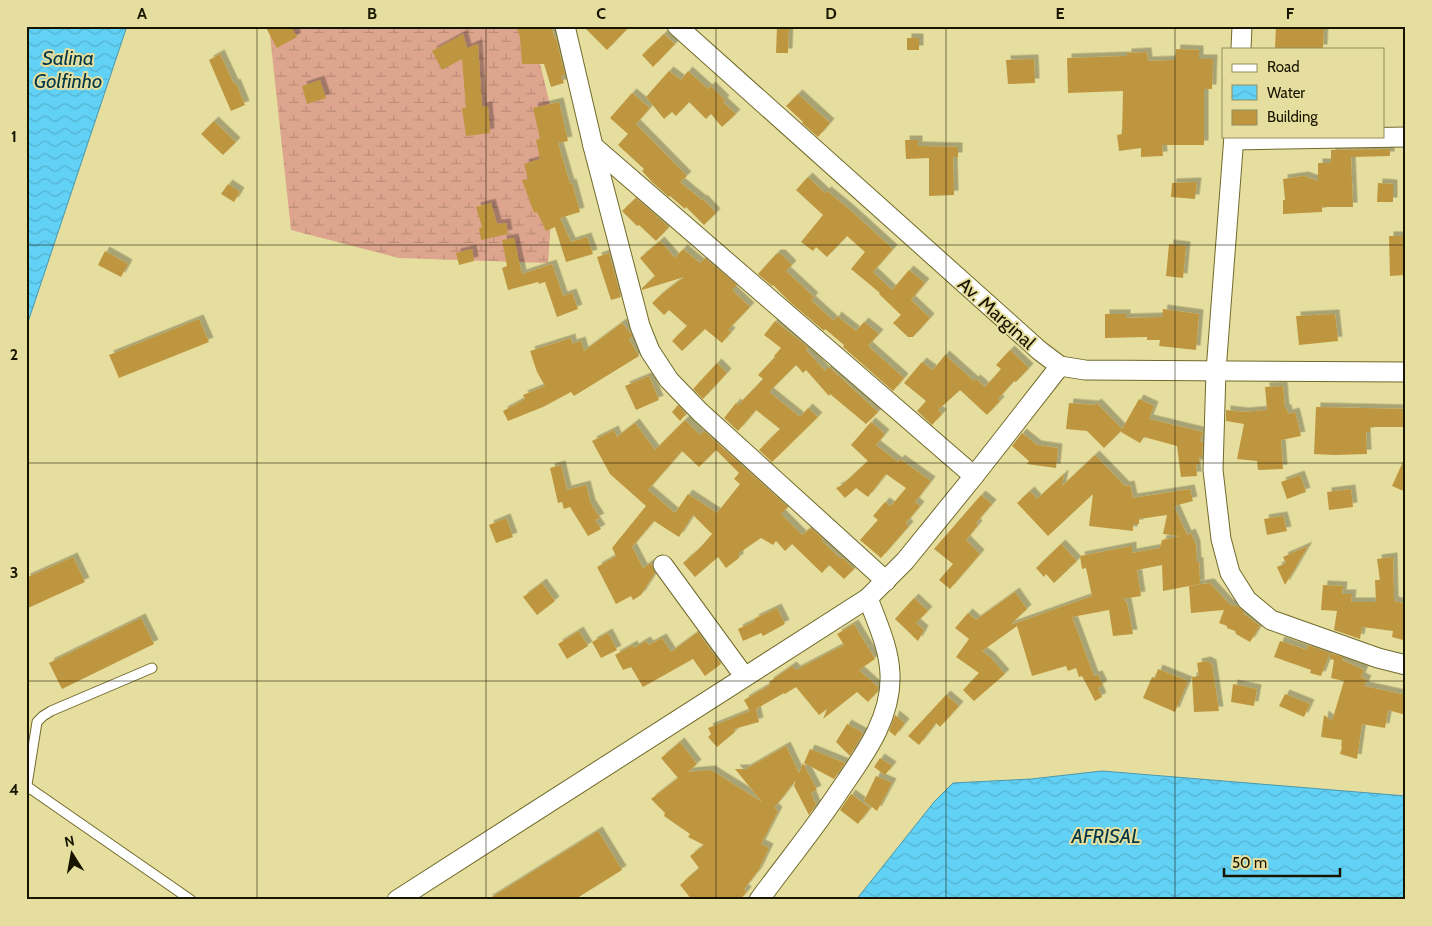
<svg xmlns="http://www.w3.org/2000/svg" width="1432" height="926" font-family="Cabin,sans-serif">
<defs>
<pattern id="wetland-marsh" width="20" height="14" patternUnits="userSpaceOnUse" patternTransform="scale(1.25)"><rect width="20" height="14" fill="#dda58e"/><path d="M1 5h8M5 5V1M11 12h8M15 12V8" fill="none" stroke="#bd8d79"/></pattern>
<pattern id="water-waves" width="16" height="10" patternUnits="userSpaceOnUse" patternTransform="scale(1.25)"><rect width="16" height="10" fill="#61d1f6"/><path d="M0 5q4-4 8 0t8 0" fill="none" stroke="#54b3d1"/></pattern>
<filter id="shadow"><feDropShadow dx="4.5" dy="-4.5" stdDeviation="0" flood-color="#0004"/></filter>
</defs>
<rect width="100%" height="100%" fill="#e5de9e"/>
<path fill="url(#wetland-marsh)" d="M269,26h262l26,108 -9,129 -149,-5 -108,-28z"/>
<g fill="url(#water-waves)" stroke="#4b98ac">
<path d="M26,26h101l-101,302z"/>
<path d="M1102,771l304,25v104h-550l78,-98 19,-19 78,-4z"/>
</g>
<g fill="#bf9640" fill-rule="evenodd" filter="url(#shadow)">
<path d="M265,26h26l6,11 -20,11z"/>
<path d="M516,26h35l4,13 1,-1 9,37 -4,1 3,7 -13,4 -7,-23h-22l-2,-27z"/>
<path d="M583,26h47l-23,24z"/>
<path d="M777,26h12l-1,27h-12z"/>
<path d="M1276,26h48l-1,23h-48z"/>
<path d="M463,34l4,14 11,-4 4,63 6,-1 2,27 -24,3 -4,-28h4l-4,-49 -20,11 -10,-19z"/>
<path d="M664,34l11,10 -22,23 -11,-12z"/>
<rect x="907" y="38" width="12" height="12"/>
<path d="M1176,49l23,1v9h14l-1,30h-8v56h-42l1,11 -22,1v-9l-22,3 -2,-16 5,-1 1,-43 -55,2 -1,-35 60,-2v-3l20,-1 1,9 27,-1z"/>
<path d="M220,54l14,30 2,-1 9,22 -14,6 -22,-51z"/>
<path d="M1034,59l1,24 -27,1 -2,-24z"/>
<path d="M669,71l12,9 7,-9 20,18 3,-3 14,14 -2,2 13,12 -14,13 -11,-13 -5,5 -17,-17 -13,14 -4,-4 -8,7 -18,-22z"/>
<path d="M320,80l6,18 -19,6 -5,-18z"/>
<path d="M632,93l18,15 -14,16 51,52 -7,6 22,18 1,-1 13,14 -12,12 -18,-18 -1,2 -15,-13 -1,1 -17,-15 -10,-11 2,-2 -26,-24 10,-11 -18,-16z"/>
<path d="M798,94l32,29 -12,14 -16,-14 1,-1 -17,-16z"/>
<path d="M559,102l9,39 -10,2 12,41 2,-1 8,29 -20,6 11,24 16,-5 6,17 -27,8 -11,-35 -9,4 -9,-19 -3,1 -12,-33 6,-1 -4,-15 16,-5 -4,-19 4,-1 -7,-31z"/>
<path d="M214,121l22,21 -13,13 -22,-21z"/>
<path d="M905,140h13v6l40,1v10h-5l1,38 -25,1v-38l-23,1z"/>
<path d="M1390,149v7l-39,1 2,50h-31v5l-39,2v-14h2l-2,-21 21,-3 14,5v-18h13v-13z"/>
<path d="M808,177l17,16 2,-2 22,18 44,40 -20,23 19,18 17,-20 16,13 -14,17 19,18 -17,19h-5l-15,-14 8,-8 -22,-21 1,-1 -29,-24 14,-17 -18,-16 -20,21 -11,-10 -3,4 -12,-9 22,-27 -27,-25z"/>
<path d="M1197,182l-2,17 -24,-2 1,-14z"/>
<path d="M1378,183l15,1v18h-16z"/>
<path d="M228,184l12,8 -6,10 -13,-8z"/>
<path d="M636,198l33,29 -13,14 -17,-16 -2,1 -15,-15z"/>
<path d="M491,203l6,21 9,-1 2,11 -27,6 -2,-12 3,-1 -6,-20z"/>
<path d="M1389,236h17v14h-2l1,25 -15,1z"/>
<path d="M514,238l8,36 30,-10 11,32 9,-3 6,16 -21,8 -12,-35 -6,2 -1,-2 -30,8 -6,-22 5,-2 -5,-26z"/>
<path d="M660,241l15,17 8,-9 17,14 5,-5 32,27 -5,5 18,17 -22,23 3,2 -9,11 -17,-14 -23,22 -10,-10 15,-15 -18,-16 -5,5 -12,-12 11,-10 21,-16 -42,13v-2l13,-12 -15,-18z"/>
<path d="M1169,244l17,2 -3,32 -17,-2z"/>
<path d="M472,249l2,12 -15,4 -3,-12z"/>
<path d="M105,251l23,13 -7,13 -23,-12z"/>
<path d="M609,253l12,44 -10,3 -14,-43z"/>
<path d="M776,254h5l11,11 -6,6 28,26 -3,3 23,21 3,-5 19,15 8,-9 15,12 -11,12 36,32 -11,13 -50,-44 1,-2 -19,-16 -1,2 -34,-29 -17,-17 -1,1 -14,-12z"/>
<path d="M1163,309l36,5 -3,36 -37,-4 1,-6h-13v-3l-42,1v-24h21v4l36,-1z"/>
<path d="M1335,314l3,27 -39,4 -3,-29z"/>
<path d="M199,319l10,23 -90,36 -10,-23z"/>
<path d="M775,321l33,26 -2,3 19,21 4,-4 49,45 -12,12 -36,-30 -1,2 -23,-26 -3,3 -7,-8 -27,27 31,25 8,-9 10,9 -46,45 -13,-12 21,-21 -24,-19 -18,21 -14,-13 12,-15 2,2 25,-26 -5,-4 17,-18 -1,-1 7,-8 -17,-13z"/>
<path d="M622,323l10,12v1l-3,3 10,17 -65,40 -3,-4 -28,15 -35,14 -5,-10 22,-12 -2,-4 22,-9 -8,-14 -7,-21 41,-13 1,6 9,-3 3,10z"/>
<path d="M1010,350l19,18 -13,14 -2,-1 -16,18 2,2 -13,14 -27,-25 -22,20 4,4 -10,11 -15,-14 9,-10 -22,-18 18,-21 11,8 12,-15 29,26 2,-2 9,8 16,-18 -5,-4z"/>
<path d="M717,363l10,10 -24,26 -10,-10z"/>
<path d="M649,376l10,24 -23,10 -11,-24z"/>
<path d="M1283,386l2,23h2l1,5 7,-2 6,24 -20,4 2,29 -25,1 -1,-9 -20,-2 7,-35 -18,-3v-11l18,2 23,-2 -2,-23z"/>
<path d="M1139,399l15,7 -5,13 54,13 -3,9 3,1 -1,13v2h-3l1,7h-4l1,12 -16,1 -4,-31 -33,-9 -4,6 -19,-11 1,-2 -18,18 -17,-17 -21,-2 3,-26 25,2 3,-2 25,26z"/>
<path d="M678,405l8,9 -6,7 -8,-9z"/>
<path d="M1316,407l90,2v18h-36v5h-4l1,22 -33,1 -20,-1z"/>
<path d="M685,420l15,15 4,-4 84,76 -7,7 21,21 9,-7 12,11 -2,1 20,19 2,-1 11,11 -10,10 -15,-14 -7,8 -30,-29 -7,7 -9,-10 -3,4 -12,-7 -22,15v5l-13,10 -8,-11 -23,20 -12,-14 16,-14 13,-15 -19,-19 -14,22 -25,-16 -22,26 11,21 8,-5 4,10 -14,22 -8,5 -2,-4 -15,8 -19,-37 19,-11 -4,-8 34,-42 -36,-32 -18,-33 22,-11 3,7 18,-14 20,27zM716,450l23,23 -5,6 6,5 -23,29 -29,-19 -13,19 -27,-23 34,-39 17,16z"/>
<path d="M871,422l14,12 -9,11 22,17 2,-3 31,22 -16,21 5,4 -14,17 3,3 -28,32 -21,-18 18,-20 -5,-4 12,-14 6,4 15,-18 -20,-14 -18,23 -12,-9 -11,10 -9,-10 6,-3 26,-24 -17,-16z"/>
<path d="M1022,433l15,12 21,3 -2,20 -29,-4 2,-3 -17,-15z"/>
<path d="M1095,455l30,31 5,-1 3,13 57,-9 3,12 -19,5 13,29 4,-2 5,12 1,17h2l1,22 -37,7 -1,-26 -25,5 4,26 -18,3 4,4 6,31 -20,2 -4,-26 -37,7 22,59 4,-1 5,10 -5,3 4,9 -7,4 -13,-25 -3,1 -3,-9 -8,3 -2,-5 -34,10 -15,-50 -35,25 9,7 14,16 -31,27 -11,-11 16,-17 -23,-16 13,-18 -14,-11 13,-15 8,7 39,-28 12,17 -17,16 6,-2 1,3 -1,-3 76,-27 -6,-28 -4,1 -2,-13 52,-10v7l28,-5 2,-8 18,-4 -17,-2 4,-19 -28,4v5h-6v7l-44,-5 4,-32 -45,42 -31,-33 13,-12 7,8 27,-25 -2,12z"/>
<path d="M1406,455v37l-14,-6z"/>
<path d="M561,465l6,25 19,-5 5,19 9,14 -5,2 6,9 -13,7 -18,-29 -6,2 -2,-7 -4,1 -8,-35z"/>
<path d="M1300,475l6,17 -19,7 -6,-17z"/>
<path d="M1351,489l2,18 -24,3 -2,-18z"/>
<path d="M981,495l11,9 -16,19 2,2 -12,15 14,14 -30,35 -11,-9 14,-16 -19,-15z"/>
<path d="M1283,516l4,15 -20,4 -3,-16z"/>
<path d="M506,518l7,19 -17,6 -7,-18z"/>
<path d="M1061,544l16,17 -23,22 -8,-9 -2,3 -8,-9z"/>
<path d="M1308,546l-17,29 -6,10 -8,-18 9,-4 -3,-6z"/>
<path d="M73,557l12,25 -59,27v-31z"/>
<path d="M1393,557l1,44 12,3v30h-2l-1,6 -11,-3 1,-6 -31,-4 -2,12 -26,-9 3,-19 -16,-1 2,-25 20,1 -1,8h10l-1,8h25l-1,-22h5l-3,-21z"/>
<path d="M542,583l13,18 -18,14 -14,-18z"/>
<path d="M1210,583l19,21 10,3 4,4v2l17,13 -10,16 -14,-8 -1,-3 -8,-3v-2l-8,-3 5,-13 -33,3 -2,-27z"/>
<path d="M914,598l14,13 -12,12 8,7 -6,11 -23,-22z"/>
<path d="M777,608l8,16 -22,12 -2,-3 -18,8 -5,-12 17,-8 -1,-2z"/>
<path d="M141,618l13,26 -92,45 -13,-26z"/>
<path d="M854,624l21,35 -16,11 19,17v4l-10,11 -11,-10 -34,27 4,-10 -8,6 -23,-28 -11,7 -1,-1 -28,16 3,13 -25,7 1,3 -18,15 -9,-10 3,-3 -3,-6 42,-17 -6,-11 26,-15 -1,-3 23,-16 4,4 48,-25 -7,-11z"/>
<path d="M579,631l9,15 -21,13 -9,-15z"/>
<path d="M698,632l23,32 -16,12 -12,-17 -50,28 -12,-20 -8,3 -8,-15 18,-10 1,3 12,-7 3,4 13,-7 9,14z"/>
<path d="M608,633l9,17 -16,8 -9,-16z"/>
<path d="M1280,641l27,9 1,-5 22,8 -9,23 -11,-3 1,-3 -37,-13z"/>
<path d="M1330,653l13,4 -1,3 22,10 -3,7 6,3 -3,6 42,9v20l-18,-5 -3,18 -23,-4 -5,35 -17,-5 2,-7 -1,-1 1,-6 -21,-3 3,-22 8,6 12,-40 -13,-3 3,-18 -4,-1z"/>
<path d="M1206,661l6,3 7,47 -25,1 -2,-35 7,-1 -2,-13z"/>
<path d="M1158,669l30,12 -13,31 -32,-14 9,-21 3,1z"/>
<path d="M1233,684l24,5 -3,17 -23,-4z"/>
<path d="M1285,694l25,10 -6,13 -25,-11z"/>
<path d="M946,695l13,11 -19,21 -4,-4 -17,22 -11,-9z"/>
<path d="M895,715l10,8 -10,13 -6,-5z"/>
<path d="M847,724l16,9 -13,23 -14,-14z"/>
<path d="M680,742l17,22 -9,8 23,-2 51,32 -27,-33h11l40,-23 13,27 4,-10 14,27 -6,3 5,12 -7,10 -15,-29 2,-6 -22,28 4,3 -17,33 8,4 -11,23 -14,18 3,2 -7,9h-48l-12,-15 19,-17 -9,-12 14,-11 -16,-8 2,-3 -26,-18 1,-3 -14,-14 27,-21 -17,-20z"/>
<path d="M810,749l35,14 -11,16 -30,-16z"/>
<path d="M880,758l12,8 -7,9 -11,-8z"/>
<path d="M876,776l16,7 -15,28 -13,-10z"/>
<path d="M851,794l19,14 -12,16 -18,-14z"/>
<path d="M598,831l24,39 -48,30h-87z"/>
</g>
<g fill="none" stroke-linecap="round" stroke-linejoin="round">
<g stroke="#716a2b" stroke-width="11">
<g id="lane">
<path d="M28,787l163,113"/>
<path d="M26,791l11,-69 6,-6 8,-5 101,-43"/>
</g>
</g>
<g stroke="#716a2b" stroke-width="21">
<g id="street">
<path d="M565,26l28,120 47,180 10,25 19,29 31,32 186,169"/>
<path d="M677,26l363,325 20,15 25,4 321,2"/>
<path d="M1241,49l1,-23"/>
<path d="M1234,136l-18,235 -3,99 8,69 9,34 17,27 24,20 107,38 28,7"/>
<path d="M1234,140l172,-3"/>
<path d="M593,146l381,330"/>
<path d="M663,565l81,111"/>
<path d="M397,900l471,-302 37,-37 69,-85 86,-110"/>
<path d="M759,900c27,-37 56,-72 81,-110 24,-35 52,-72 50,-116 -1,-27 -13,-51 -22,-76"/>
</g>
</g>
<use href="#lane" stroke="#fff" stroke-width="9"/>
<use href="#street" stroke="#fff" stroke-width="19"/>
</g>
<path fill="none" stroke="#171400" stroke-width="1" stroke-opacity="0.55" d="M257,26v874M486,26v874M716,26v874M946,26v874M1175,26v874M26,245h1380M26,463h1380M26,681h1380"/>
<g text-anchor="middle" stroke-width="4" stroke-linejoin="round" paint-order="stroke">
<g font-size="19" fill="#171400" stroke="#e5de9e">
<text transform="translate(997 313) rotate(42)" y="7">Av. Marginal</text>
</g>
<g font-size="20" font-style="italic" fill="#003645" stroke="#e5de9e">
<text x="68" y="65">Salina<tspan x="68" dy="23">Golfinho</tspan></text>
<text x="1106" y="843">AFRISAL</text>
</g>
</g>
<rect width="1432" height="926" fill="none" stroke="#e5de9e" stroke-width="55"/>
<rect x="1222" y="48" width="162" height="90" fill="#e5de9e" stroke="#938d5f"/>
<rect x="1232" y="64" width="25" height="8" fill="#ffffff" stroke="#938d5f"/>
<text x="1267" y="72" font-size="15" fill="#171400">Road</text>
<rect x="1232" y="85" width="25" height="15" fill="url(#water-waves)" stroke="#938d5f"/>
<text x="1267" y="98" font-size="15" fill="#171400">Water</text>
<rect x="1232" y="110" width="25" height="15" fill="#bf9640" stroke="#938d5f"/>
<text x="1267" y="122" font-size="15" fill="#171400">Building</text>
<g transform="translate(72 854) rotate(349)" stroke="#e5de9e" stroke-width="4" paint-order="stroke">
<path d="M0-4L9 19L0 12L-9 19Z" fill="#171400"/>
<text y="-8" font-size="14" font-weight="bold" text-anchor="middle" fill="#171400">N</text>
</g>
<path d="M1224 868v8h116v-8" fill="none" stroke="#171400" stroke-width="2.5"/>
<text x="1232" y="868" font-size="15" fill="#171400" stroke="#e5de9e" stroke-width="4" paint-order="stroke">50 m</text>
<rect x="28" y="28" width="1376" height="870" fill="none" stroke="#171400" stroke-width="2"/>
<g font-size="16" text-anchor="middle" font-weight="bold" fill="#171400">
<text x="142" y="19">A</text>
<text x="372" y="19">B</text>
<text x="601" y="19">C</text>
<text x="831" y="19">D</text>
<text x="1060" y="19">E</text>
<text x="1290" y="19">F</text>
<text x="14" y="142">1</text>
<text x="14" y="360">2</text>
<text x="14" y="578">3</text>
<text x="14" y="795">4</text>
</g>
</svg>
